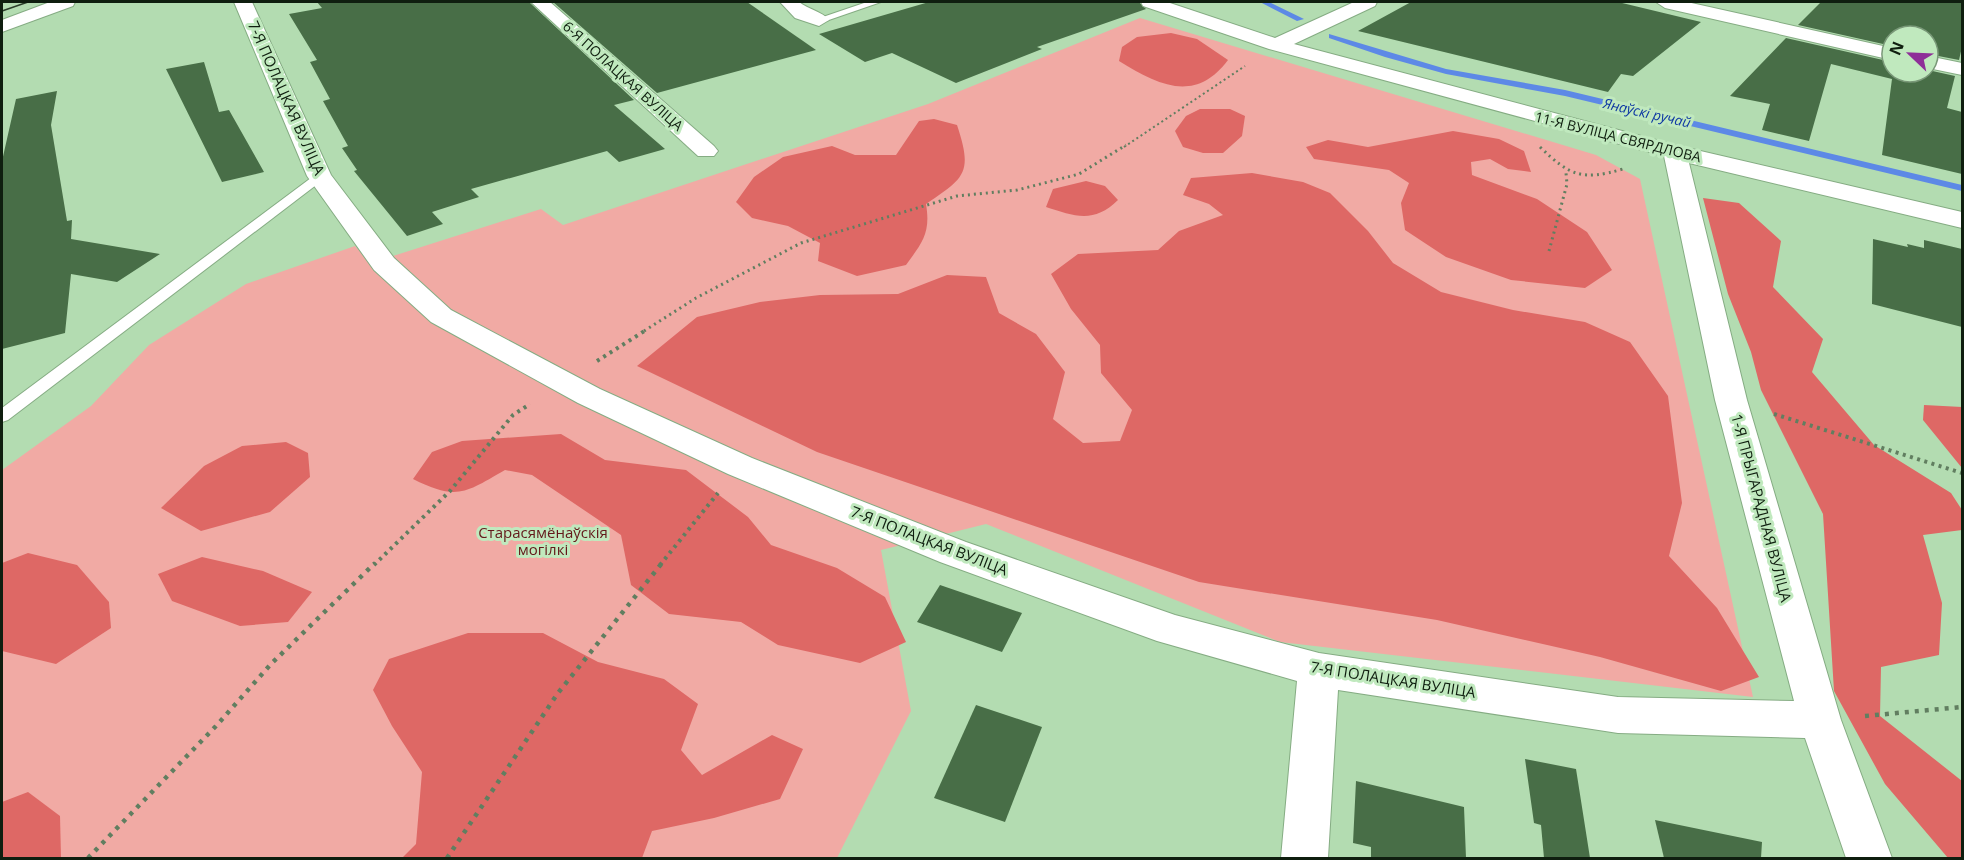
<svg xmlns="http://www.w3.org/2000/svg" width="1964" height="860" font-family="'Open Sans',sans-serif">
<rect width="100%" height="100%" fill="#b3dcb1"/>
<path fill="#f1aaa4" d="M1140,18l456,137 44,24 113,518 -473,-55 -294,-118 -105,26 30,161 -74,147h-835v-388l89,-64 58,-61 97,-61 109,-38 16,17 170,-54 22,16 365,-121z"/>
<g fill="#de6865">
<path d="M1171,33l26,6 31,21c-33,44 -70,25 -109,1l3,-14 15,-10z"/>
<path d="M1200,109h30l15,7 -3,20 -19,17h-20l-20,-6 -8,-16 11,-15z"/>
<path d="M934,119l23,6c16,48 8,53 -31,79 5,29 -4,39 -20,61l-49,11 -39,-15 2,-18 -32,-17 -36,-8 -16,-16 18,-25 29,-20 49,-11 23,9h41l23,-34z"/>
<path d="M1453,131l46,8 25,12 7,21 -23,-3 -18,-10 -19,3 1,13 65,24 50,33 25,38 -27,18 -74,-8 -65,-23 -41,-27 -4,-27 8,-20 -20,-13 -75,-11 -8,-12 22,-7 40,7z"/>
<path d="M1252,173l51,9 27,11 38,38 25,32 48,29 72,18 72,12 45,20 38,54 14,107 -13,53 48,52 42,69 -38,14 -121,-34 -163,-37 -238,-38 -382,-130 -180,-86 60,-49 63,-15 60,-7 78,-1 49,-19 39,2 13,36 37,21 29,38 -12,47 30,24 37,-2 12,-31 -31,-37 -1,-28 -29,-36 -20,-35 27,-20 80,-4 21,-19 44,-16 -14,-11 -26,-9 8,-17z"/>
<path d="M1086,181l19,5 13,14c-24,24 -44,16 -72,7l7,-18z"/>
<path d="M1703,198l36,5 42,38 -8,46 50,52 -11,33 62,73 77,48 11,17v20l-39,5 19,68 -3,52 -58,12 -1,49 82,65v77h-14l-63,-74 -51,-93 -11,-177 -62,-124 -10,-38 -23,-58z"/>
<path d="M1924,405l38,2v61l-39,-48z"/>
<path d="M561,434l44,26 81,10 62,47 23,28 66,23 48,29 21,45 -46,21 -82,-18 -37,-23 -72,-8 -38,-29 -10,-50 -89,-60 -27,-5c-40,23 -48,31 -92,9l19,-27 30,-11z"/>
<path d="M286,442l22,11 2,24 -40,35 -69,19 -40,-23 43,-42 38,-20z"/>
<path d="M28,553l49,12 32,37 2,26 -55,36 -54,-13v-88z"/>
<path d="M202,557l61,14 49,21 -24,30 -48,4 -68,-25 -14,-27z"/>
<path d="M468,633h75l55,29 66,17 34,25 -17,46 21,25 70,-40 31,14 -23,50 -66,19 -62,13 -10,27h-240l14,-14 6,-72 -30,-46 -19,-36 16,-31z"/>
<path d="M28,792l32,24 1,42h-59v-56z"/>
</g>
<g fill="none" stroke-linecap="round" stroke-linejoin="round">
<g fill="#5d89e6" fill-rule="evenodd">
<path d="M1260,2h9l35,17 -7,2z"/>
<path d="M1329,34l117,35 119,21 397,95v6l-397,-95 -119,-22 -61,-17 -56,-19z"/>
</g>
</g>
<g fill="#486e47">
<path d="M317,2h212l105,98 -20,5 51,44 -46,13 -12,-11 -136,38 8,8 -47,15 11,12 -36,12 -53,-65 3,-1 -15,-22 6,-2 -25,-45 7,-2 -20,-37 7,-2 -28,-46 33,-6z"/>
<path d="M553,2h194l69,48 -159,43z"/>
<path d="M929,2h210l7,7 -109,38 5,2 -86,34 -64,-30 -27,9 -46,-28z"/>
<path d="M1411,2h207l83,20 -68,54 -12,-2 -13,18 -250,-61z"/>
<path d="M1821,2h141v45l-3,13 -31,-6v-18h-36v10l-94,-21z"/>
<path d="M1786,38l106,24v10l36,-2 27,6 -8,32 15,4v62l-80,-19 10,-76 -61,-15 -22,77 -47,-11 8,-26 -40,-8z"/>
<path d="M204,62l15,50 10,-2 35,62 -42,10 -56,-113z"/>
<path d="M57,91l-6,34 16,96 5,-1 -1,19 89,15 -43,28 -46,-8 -6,59 -63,16v-188l14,-62z"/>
<path d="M1873,239l35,8 -1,-3 17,4v-8l38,9v78l-90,-23z"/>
<path d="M940,585l82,28 -20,39 -85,-30z"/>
<path d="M976,705l66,22 -37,95 -71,-24z"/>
<path d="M1525,759l51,10 14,89h-46l-3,-33 -7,-2z"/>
<path d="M1356,781l108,26 2,51h-95v-11l-18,-4z"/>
<path d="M1655,820l107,22 -1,16h-97z"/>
</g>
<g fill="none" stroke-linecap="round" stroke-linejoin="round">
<g stroke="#85ac83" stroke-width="2">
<g id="lane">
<path d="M867,2h14l-58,20 -9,-2z"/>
<path d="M319,172l5,1v6l-316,241 -6,2v-14z"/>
</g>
</g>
<g stroke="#85ac83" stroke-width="2">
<g id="street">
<path d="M234,2h18l79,173 63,83 57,52 149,79 152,69 214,84 209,73 144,38 299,44 176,4 -79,-301 -51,-244 -395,-107 -126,-43 -2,-4h26l108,36 79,-36h23l-2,4 -81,38 385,102 283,66v16l-273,-65 58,237 94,320 51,138h-46l-41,-120 -187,-5 -280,-43 -10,168h-47l16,-177 -140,-40 -217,-79 -212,-88 -150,-71 -147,-81 -57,-52 -67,-94z"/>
<path d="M531,2h19l164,144 4,5 -4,5h-16z"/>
<path d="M780,2h19c9,7 24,10 30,18l-10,6 -24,-8z"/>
<path d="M1656,2h31l205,46v12l-227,-52z"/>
<path d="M1928,56l34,7v12l-34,-7z"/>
</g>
</g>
<g stroke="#85ac83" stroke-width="2">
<path id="primary" d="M50,2h25l-2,4 -71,26v-12z"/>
</g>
<path stroke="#617e60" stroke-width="2" stroke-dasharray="2 3" stroke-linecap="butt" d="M1124,147l121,-81"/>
<g stroke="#617e60" stroke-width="3" stroke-dasharray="2 4" stroke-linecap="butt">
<path d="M1540,147c30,29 42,34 83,22"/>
<path d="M1549,251l18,-67 -1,-11"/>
<path d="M644,331l52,-33 105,-55 156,-47 60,-6 62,-16 47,-29"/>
</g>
<g stroke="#617e60" stroke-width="4" stroke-dasharray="3 4.5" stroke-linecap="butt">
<path d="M597,361l49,-31"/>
<path d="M1774,414l188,59"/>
<path d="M374,565l76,-74 63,-76 17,-11"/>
<path d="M660,565l58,-72"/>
</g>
<g stroke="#617e60" stroke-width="4.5" stroke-dasharray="4 6" stroke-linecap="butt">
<path d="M1865,716l97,-9"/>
<path d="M88,858l128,-132 55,-62 104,-101"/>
<path d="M447,858l111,-165 104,-130"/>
</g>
<use href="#lane" fill="#fff" fill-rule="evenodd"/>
<use href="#street" fill="#fff" fill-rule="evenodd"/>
<use href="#primary" fill="#fff" fill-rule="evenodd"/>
<path stroke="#2b3e2a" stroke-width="1.5" d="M2,11l26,-9"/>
</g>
<g text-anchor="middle" stroke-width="6" stroke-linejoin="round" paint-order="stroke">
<g font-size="14" fill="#0f1e0f" stroke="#c0e9be">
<text transform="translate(623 76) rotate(42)" y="5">6-Я ПОЛАЦКАЯ ВУЛІЦА</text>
<text transform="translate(1618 137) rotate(14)" y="5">11-Я ВУЛІЦА СВЯРДЛОВА</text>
</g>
<g font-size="14" font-style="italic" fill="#0e38a3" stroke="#c0e9be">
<text transform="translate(1647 113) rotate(13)" y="5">Янаўскі ручай</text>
</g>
<g font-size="15" fill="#0f1e0f" stroke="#c0e9be">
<text transform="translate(286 98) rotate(66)" y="5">7-Я ПОЛАЦКАЯ ВУЛІЦА</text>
<text transform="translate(1761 508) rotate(75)" y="5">1-Я ПРЫГАРАДНАЯ ВУЛІЦА</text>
<text transform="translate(929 541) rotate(21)" y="5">7-Я ПОЛАЦКАЯ ВУЛІЦА</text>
<text transform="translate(1393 680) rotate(9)" y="5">7-Я ПОЛАЦКАЯ ВУЛІЦА</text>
</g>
<g font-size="15" fill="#63181a" stroke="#c0e9be">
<text x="543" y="538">Старасямёнаўскія<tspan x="543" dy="17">могілкі</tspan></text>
</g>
</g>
<rect width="1964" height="860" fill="none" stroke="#0f1e0f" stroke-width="6"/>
<g transform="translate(1910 54) rotate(293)"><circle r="28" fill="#c0e9be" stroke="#799878" stroke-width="1.5"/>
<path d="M0-4.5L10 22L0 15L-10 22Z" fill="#8e2f98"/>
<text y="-9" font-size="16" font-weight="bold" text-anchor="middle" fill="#0f1e0f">N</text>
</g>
</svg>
